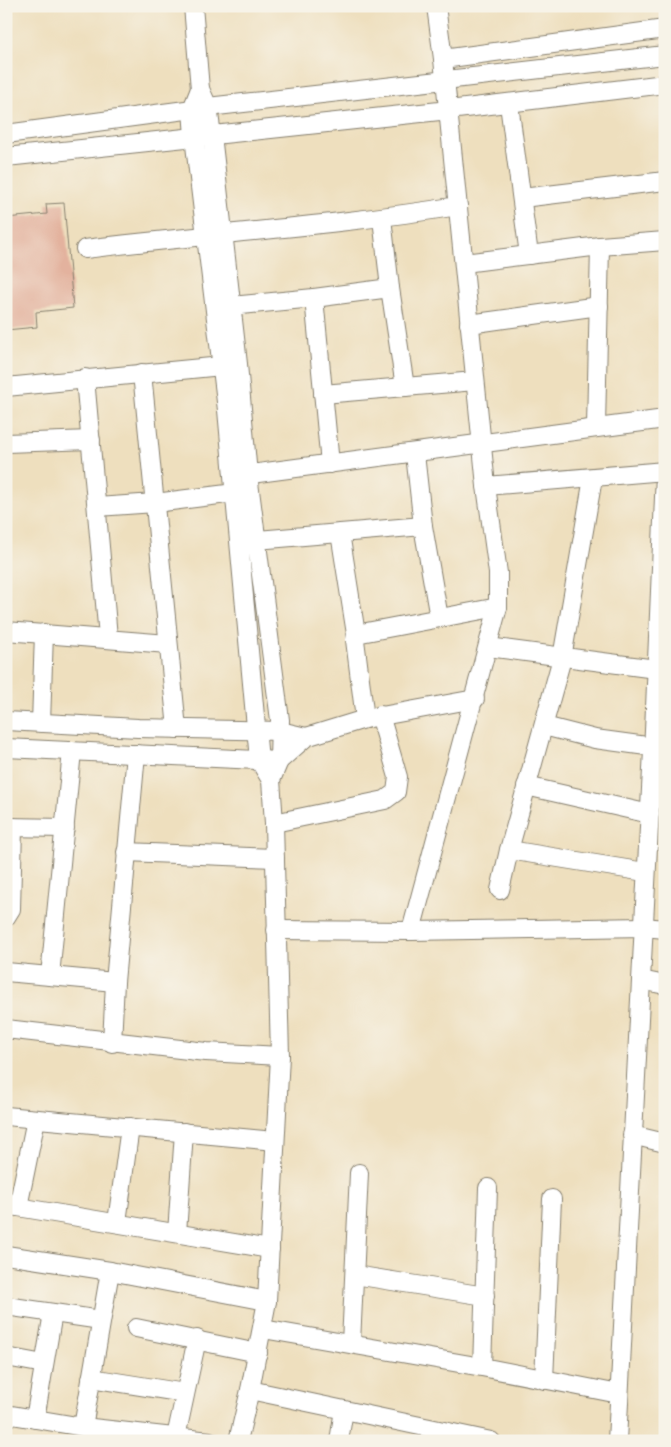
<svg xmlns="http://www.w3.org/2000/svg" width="671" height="1447" font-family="'Shantell Sans',sans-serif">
<rect width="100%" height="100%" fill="#f7f3e8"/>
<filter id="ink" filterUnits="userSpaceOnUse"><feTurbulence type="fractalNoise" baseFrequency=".02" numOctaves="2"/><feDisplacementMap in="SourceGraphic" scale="10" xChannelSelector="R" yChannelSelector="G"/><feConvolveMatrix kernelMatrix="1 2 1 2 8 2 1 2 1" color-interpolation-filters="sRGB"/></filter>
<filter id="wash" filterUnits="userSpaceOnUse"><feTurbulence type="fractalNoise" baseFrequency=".0096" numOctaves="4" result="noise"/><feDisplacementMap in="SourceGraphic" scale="20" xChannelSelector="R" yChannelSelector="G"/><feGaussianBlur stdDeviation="1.12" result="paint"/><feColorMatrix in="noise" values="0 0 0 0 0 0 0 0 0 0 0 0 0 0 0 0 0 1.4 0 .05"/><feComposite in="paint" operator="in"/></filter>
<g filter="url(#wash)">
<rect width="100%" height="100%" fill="#eedfbe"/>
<g id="blocks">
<path fill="#e3b29e" d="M64,203l9,105 -37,4 1,15 -31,3v-112l41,-4 -1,-10z"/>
</g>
</g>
<g filter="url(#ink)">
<use href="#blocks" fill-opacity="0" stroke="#857e6d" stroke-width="1"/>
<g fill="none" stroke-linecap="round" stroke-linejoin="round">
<g stroke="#857e6d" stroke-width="20">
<g id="minor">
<path d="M193,6l7,83"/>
<path d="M436,6l7,53 222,-30"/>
<path d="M509,104l20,151"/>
<path d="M6,134l202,-27 457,-52"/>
<path d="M6,157l443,-47 216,-26"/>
<path d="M522,198l143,-17"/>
<path d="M382,218l8,70"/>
<path d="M85,249c124,-15 249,-23 373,-43"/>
<path d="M464,263l136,-17 65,-5"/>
<path d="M314,298l76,-10 15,99"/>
<path d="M231,306l83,-8 16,166"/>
<path d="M469,324l130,-18"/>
<path d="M142,373l35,356"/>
<path d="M85,378l23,259"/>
<path d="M6,387l216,-21"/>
<path d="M323,394l152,-13"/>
<path d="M596,427l4,-181"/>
<path d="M6,443l85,-3"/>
<path d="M415,454l8,72 16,92"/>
<path d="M236,476c143,-18 286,-39 429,-57"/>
<path d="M486,486l179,-15"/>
<path d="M97,507l58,-4 80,-10"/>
<path d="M340,533l16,101"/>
<path d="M246,541l177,-15"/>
<path d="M6,631l162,13"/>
<path d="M488,647l168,22 9,-2"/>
<path d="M365,719l-10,-79 1,-6 142,-27"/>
<path d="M6,721l132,7 142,3 26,6 -27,24 -273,-13"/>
<path d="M41,723l3,-90"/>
<path d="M544,726l51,13 59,8"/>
<path d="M306,737l59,-18 110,-20"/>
<path d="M526,786l124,28"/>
<path d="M274,823l111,-23 11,-8 2,-15 -18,-62"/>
<path d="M6,827l59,1"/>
<path d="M509,850l136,22"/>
<path d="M126,852l149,6"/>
<path d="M500,890l9,-40 53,-192 31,-180"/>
<path d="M6,917l5,-8 2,-82"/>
<path d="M276,930l135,1 233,-4 21,2"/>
<path d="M411,931l87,-324v-34l-12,-87 -43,-427"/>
<path d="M6,972l109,10"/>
<path d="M50,976l22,-225"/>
<path d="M641,980l24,5"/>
<path d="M6,1029l200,23 74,4"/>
<path d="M112,1043l3,-61 21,-228"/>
<path d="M6,1116l269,25"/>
<path d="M632,1135l33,8"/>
<path d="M6,1205l264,44"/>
<path d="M18,1207l18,-88"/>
<path d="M117,1222l13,-95"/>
<path d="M177,1233l7,-101"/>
<path d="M6,1255l104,16 -27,156 -77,-13"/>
<path d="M110,1271l157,30"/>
<path d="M355,1275l130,21"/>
<path d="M6,1306l95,14"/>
<path d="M136,1328l122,25"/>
<path d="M263,1329l219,38 137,27"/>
<path d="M351,1343l8,-170"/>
<path d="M6,1357l38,7"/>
<path d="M482,1367l6,-179"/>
<path d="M91,1378l94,15"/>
<path d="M544,1380l8,-181"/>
<path d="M250,1390l241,51"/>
<path d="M35,1419l18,-106"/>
<path d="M83,1427l127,14"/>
<path d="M176,1437l21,-98"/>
<path d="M238,1441l12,-51 17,-89 13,-245 -6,-233 -3,-43 -12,-20 -32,-350 -33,-273 -2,-28 8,-20 8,18 4,28 26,229 10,111 32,245 -1,41 -8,19"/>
<path d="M339,1441l5,-31"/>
<path d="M617,1441l37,-710 11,-257"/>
</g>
</g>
<use href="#minor" stroke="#fff" stroke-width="18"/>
</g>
</g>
<rect width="671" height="1447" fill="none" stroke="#f7f3e8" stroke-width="25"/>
</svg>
